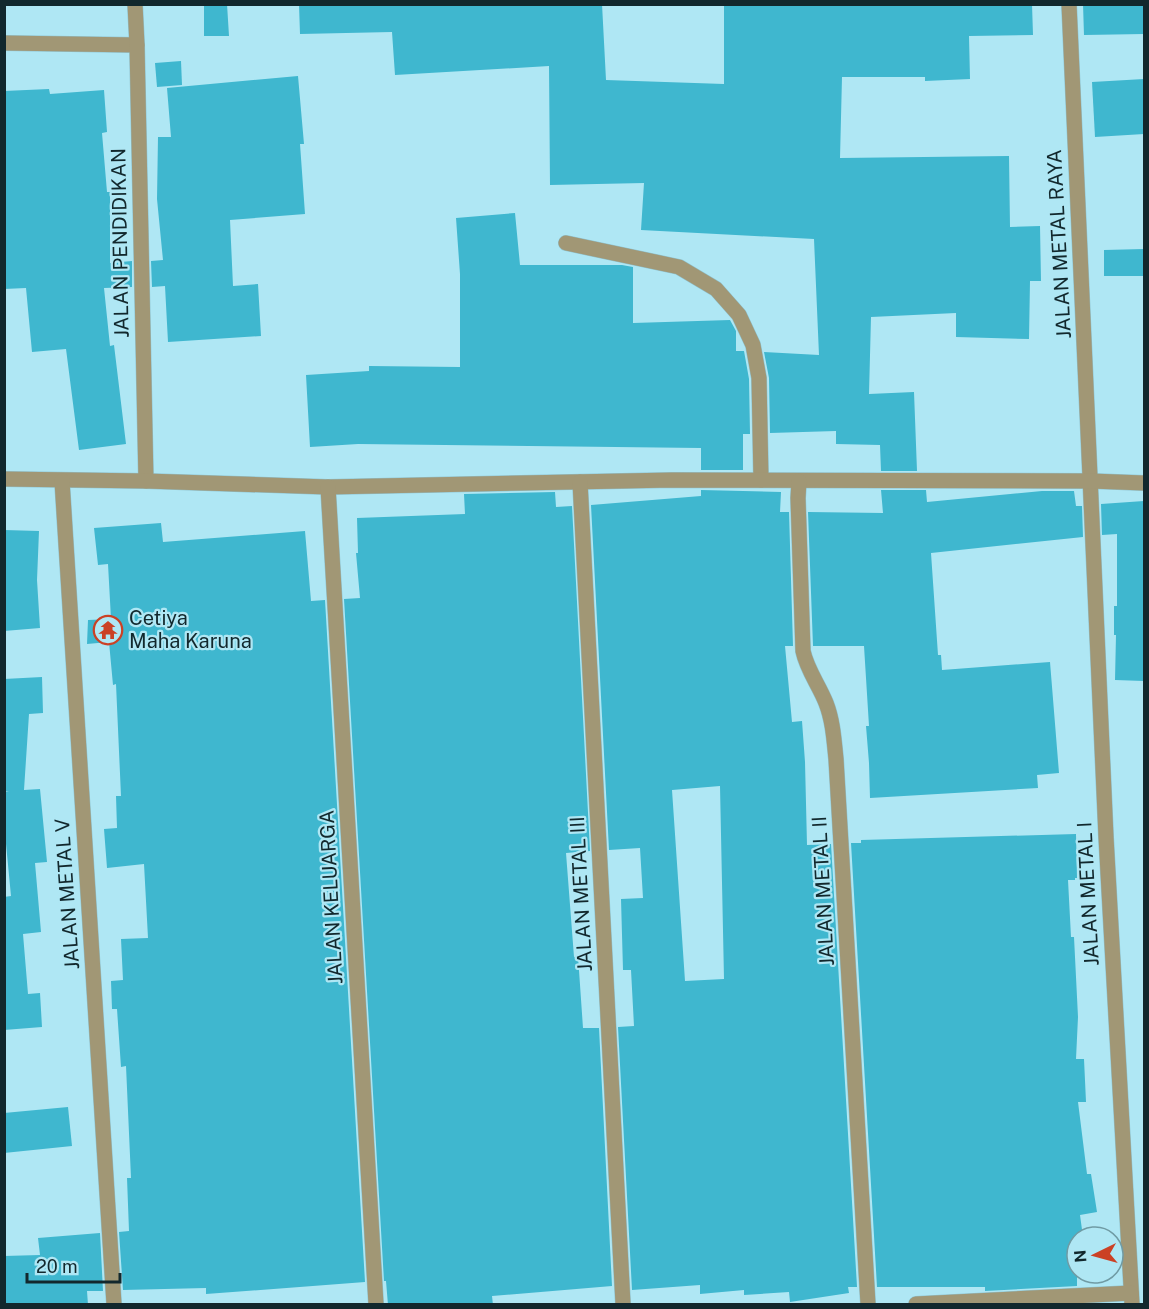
<svg xmlns="http://www.w3.org/2000/svg" width="1149" height="1309" font-family="'Public Sans',sans-serif">
<rect width="100%" height="100%" fill="#afe7f4"/>
<g fill="#3fb7cf" fill-rule="evenodd">
<path d="M204,4h23l2,32h-25z"/>
<path d="M299,4h303l4,76 118,4v-80h308l1,31 -64,1 1,43 -45,2v-4h-83l-2,81 169,-2 1,71 30,-1 1,55h-11l-1,58 -73,-2v-24l-85,4 -2,77 45,-2 3,79h-36l-1,-26 -44,-1v-13l-66,2 -1,-55 -5,-26 55,3 -5,-116 -173,-9 3,-47 -94,2 -1,-119 -154,9 -3,-43 -92,2z"/>
<path d="M1083,4h61v30l-60,1z"/>
<path d="M181,61l1,24 -25,2 -2,-24z"/>
<path d="M298,76l6,68h-4l5,70 -75,6 3,66 25,-2 3,52 -93,6 -3,-56 -13,1 -1,-26 12,-1 -6,-61 1,-62h13l-4,-49z"/>
<path d="M1144,79v55l-49,3 -3,-55z"/>
<path d="M49,89l1,5 54,-4 3,42 -5,1 5,59h3v71l22,-2v26l-28,1 6,58 4,-1 12,99 -47,6 -13,-101 -34,3 -6,-64 -22,1v-198z"/>
<path d="M515,213l5,52h102l11,2v56l97,-3 6,11v20h8l5,28 1,55h-7v36h-42v-22l-343,-4 -48,3 -4,-72 63,-4v-5l91,1v-93l-4,-56z"/>
<path d="M1144,249v27h-40v-26z"/>
<path d="M701,490l80,2 -1,20h9l4,134h-8l7,76 10,-1 3,41 2,83 24,-1 26,443h-9l1,6 -59,9 -1,-10 -45,3v-5l-44,4v-9l-68,5 -14,-263 16,-1 -3,-56h-8l-2,-71 22,-1 -3,-50 -31,2 -18,-345 110,-9zM720,786l4,193 -39,2 -13,-191z"/>
<path d="M881,490h45l1,12 115,-11h32l2,15h6l1,31 -152,16 7,102h3l1,15 108,-8 9,111 -22,2 1,13 -168,10 -1,-35 -3,-37h3l-5,-80h-51l-5,-134 75,1z"/>
<path d="M555,492l1,15 16,-1 18,345 -24,2 8,104 4,-1 5,72h16l13,258 -120,10 1,9h-105l-2,-24h-2l-40,-682 16,-1 -4,-45h2l-1,-35 108,-4 -1,-20z"/>
<path d="M1144,501v180l-29,-1 1,-45h-2v-29h3v-72l-15,1 -1,-31z"/>
<path d="M161,523l2,19 142,-11 6,70 14,-1 40,682 -159,12v-6l-83,2 -4,-58 10,-1 -2,-53h4l-5,-112 -5,1 -4,-58h-5l-1,-28 12,-1 -2,-41 27,-1 -4,-74 -37,4 -3,-39 13,-1 -1,-32h5l-5,-112 -3,1 -4,-43 -22,2 1,-24 23,-1 -3,-55 -10,1 -4,-37z"/>
<path d="M4,530l35,1 -2,49 3,48 -36,3z"/>
<path d="M42,677l1,36 -14,1 -5,76 16,-1 7,73 -12,1 6,69 -18,2 5,60 12,-1 2,34 -38,3v-133l7,-1 -7,-73v-31l5,-1h-5v-112z"/>
<path d="M1076,834l1,44h-2v2h-7l3,57h3l4,80 -2,42h8l2,43h-8l9,72h4l6,38 -17,3 3,22h-6v49l-92,5v-4h-108l-26,-444h10v-3z"/>
<path d="M68,1107l4,39 -68,7v-40z"/>
<path d="M100,1233l3,58h-16l1,14h-84v-49l36,-1 -2,-17z"/>
</g>
<g fill="none" stroke-linecap="round" stroke-linejoin="round">
<g stroke="#90c1cc" stroke-width="16">
<g id="lane">
<path d="M4,43l133,2"/>
<path d="M566,243l113,24 37,22 23,26 14,30 6,33 2,102"/>
</g>
</g>
<g stroke="#90c1cc" stroke-width="16">
<g id="street">
<path d="M135,4l2,41 9,436"/>
<path d="M1069,4l37,833 26,467"/>
<path d="M4,479l142,2 182,6 344,-7 419,1 53,2"/>
<path d="M62,481l52,823"/>
<path d="M799,481l-1,17 5,153c4,19 16,34 23,52 7,18 8,37 10,56l32,545"/>
<path d="M580,482l43,822"/>
<path d="M328,487l48,817"/>
<path d="M916,1304l215,-11"/>
</g>
</g>
<use href="#lane" stroke="#a19775" stroke-width="15"/>
<use href="#street" stroke="#a19775" stroke-width="15"/>
</g>
<defs>
<g id="temple-ring" transform="scale(1.5)"><circle r="9.5" fill="#afe7f4" stroke="#cb4125" stroke-width="1.5"/><path d="M0-6L5-2H3V0L6.5 2.5H4V6H1.5V3h-3V6H-4V2.5H-6.5L-3 0V-2H-5Z" fill="#cb4125"/></g>
</defs>
<g fill-rule="evenodd">
<use href="#temple-ring" x="108" y="630"/>
</g>
<g text-anchor="middle" stroke-width="4.5" stroke-linejoin="round" paint-order="stroke">
<g font-size="20" fill="#12282d" stroke="#afe7f4">
<text transform="translate(120 243) rotate(-91)" y="7">JALAN PENDIDIKAN</text>
<text transform="translate(1059 244) rotate(-93)" y="7">JALAN METAL RAYA</text>
<text transform="translate(823 891) rotate(-93)" y="7">JALAN METAL II</text>
<text transform="translate(67 894) rotate(-94)" y="7">JALAN METAL V</text>
<text transform="translate(581 894) rotate(-93)" y="7">JALAN METAL III</text>
<text transform="translate(1088 894) rotate(-93)" y="7">JALAN METAL I</text>
<text transform="translate(331 897) rotate(-93)" y="7">JALAN KELUARGA</text>
</g>
<g font-size="20" fill="#12282d" stroke="#afe7f4" text-anchor="start">
<text x="129" y="625">Cetiya<tspan x="129" dy="23">Maha Karuna</tspan></text>
</g>
</g>
<rect width="1149" height="1309" fill="none" stroke="#12282d" stroke-width="12"/>
<g transform="translate(1095 1255) rotate(265)"><circle r="28" fill="#afe7f4" stroke="#709ba4" stroke-width="1.5"/>
<path d="M0-4.5L10 22L0 15L-10 22Z" fill="#cb4125"/>
<text y="-9" font-size="16" font-weight="bold" text-anchor="middle" fill="#12282d">N</text>
</g>
<path d="M27 1273v9h93v-9" fill="none" stroke="#12282d" stroke-width="3"/>
<text x="36" y="1273" font-size="18" fill="#12282d" stroke="#afe7f4" stroke-width="4.5" paint-order="stroke">20 m</text>
</svg>
